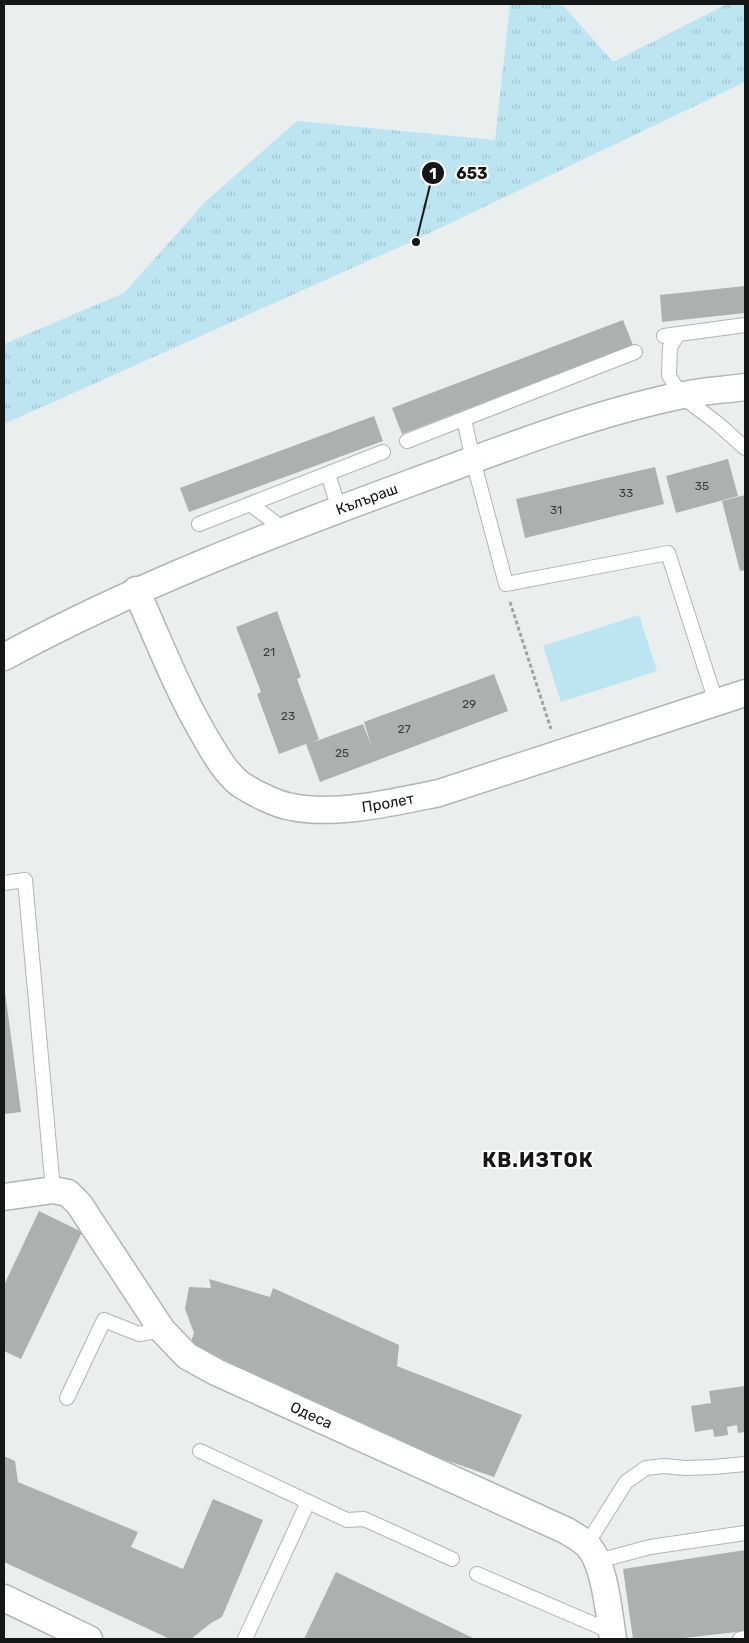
<svg xmlns="http://www.w3.org/2000/svg" width="749" height="1643" font-family="Rubik,sans-serif">
<defs>
<pattern id="grass-tufts" width="24" height="20" patternUnits="userSpaceOnUse" patternTransform="scale(1.25)"><rect width="24" height="20" fill="#bce5f1"/><path d="M3 7l-1-3M5 7V3M7 7l1-3M15 17l-1-3M17 17v-4M19 17l1-3" fill="none" stroke="#a1c4ce"/></pattern>
</defs>
<rect width="100%" height="100%" fill="#ebeeef"/>
<path fill="url(#grass-tufts)" d="M510,4h52l51,58 114,-58h18v78l-330,158 -411,184v-80l120,-51 82,-92 91,-80 198,19z"/>
<path fill="#bce5f1" d="M639,615l18,56 -96,31 -18,-56z"/>
<g fill="#adb0b1">
<path d="M745,286v27l-83,9 -2,-27z"/>
<path d="M623,320l10,25 -231,89 -10,-26z"/>
<path d="M374,416l9,25 -194,71 -9,-24z"/>
<path d="M728,459l10,37 -62,17 -10,-37z"/>
<path d="M655,467l9,37 -139,34 -9,-39z"/>
<path d="M745,495v75l-5,1 -18,-70z"/>
<path d="M277,611l24,66 -4,2 22,60 -8,4 52,-19 9,24 -8,-26 130,-48 14,37 -188,71 -14,-38 -27,10 -22,-60 4,-2 -25,-65z"/>
<path d="M4,984l17,128 -17,2z"/>
<path d="M39,1211l43,21 -61,127 -17,-8v-66z"/>
<path d="M209,1279l61,18 3,-9 126,57 -2,21 125,49 -28,62 -63,-22 -242,-108 5,-14 -9,-24 4,-22 22,1z"/>
<path d="M745,1386v46l-7,1 -1,-8 -10,2 1,8 -14,2 -1,-8 -18,3 -4,-26 20,-3 -2,-12z"/>
<path d="M4,1456l11,5 3,21 120,50 -7,15 52,22 30,-70 50,21 -41,97 -11,6 -20,16h-21l-166,-77z"/>
<path d="M745,1550v81l-69,8h-43l-10,-70z"/>
<path d="M336,1572l139,67h-171z"/>
</g>
<g fill="none" stroke-linecap="round" stroke-linejoin="round">
<g stroke="#b1b5b6" stroke-width="16">
<g id="lane">
<path d="M678,334l-8,13 -1,28 11,20 37,28 28,25"/>
<path d="M664,336l81,-11"/>
<path d="M464,419l9,41 33,124 162,-31 48,149"/>
<path d="M407,441l228,-89"/>
<path d="M328,474l11,35"/>
<path d="M250,504l35,26"/>
<path d="M199,524l184,-72"/>
<path d="M4,883l21,-3 28,310"/>
<path d="M67,1398l37,-78 35,14 23,-4"/>
<path d="M200,1451l147,69 17,-1 88,40"/>
<path d="M587,1544l39,-62 20,-14 18,-2 21,2 29,-1 31,-3"/>
<path d="M598,1561l52,-14 95,-14"/>
<path d="M477,1574l135,58"/>
<path d="M245,1639l63,-137"/>
<path d="M740,1639l5,-1"/>
</g>
</g>
<g stroke="#b1b5b6" stroke-width="29">
<g id="street">
<path id="s1" d="M136,590c22,49 41,99 68,145 10,17 20,36 36,49 12,8 37,21 52,23 44,9 103,-5 147,-14l306,-100"/>
<path id="s2" d="M4,657c131,-71 270,-124 409,-175 87,-32 175,-67 265,-86 22,-5 45,-6 67,-9"/>
<path id="s3" d="M4,1197l49,-7 15,3 11,11 83,126 25,26 29,16 351,159c6,4 14,8 19,13 19,17 23,70 27,95"/>
<path d="M4,1598l85,41"/>
</g>
</g>
<path stroke="#a1a4a4" stroke-width="3" stroke-dasharray="4 2.5" stroke-linecap="butt" d="M510,602l41,127"/>
<use href="#lane" stroke="#fff" stroke-width="14"/>
<use href="#street" stroke="#fff" stroke-width="26"/>
</g>
<g text-anchor="middle" stroke-width="4" stroke-linejoin="round" paint-order="stroke">
<g font-size="12" fill="#3b3d3e">
<text x="702" y="490">35</text>
<text x="626" y="497">33</text>
<text x="556" y="514">31</text>
<text x="269" y="656">21</text>
<text x="469" y="708">29</text>
<text x="288" y="720">23</text>
<text x="404" y="733">27</text>
<text x="342" y="757">25</text>
</g>
<g font-size="15" fill="#151717" stroke="#fff">
<text dy="5" stroke="none"><textPath href="#s2" startOffset="396">Кълъраш</textPath></text>
<text dy="5" stroke="none"><textPath href="#s1" startOffset="375">Пролет</textPath></text>
<text dy="5" stroke="none"><textPath href="#s3" startOffset="405">Одеса</textPath></text>
</g>
<g font-size="20" font-weight="bold" letter-spacing="1" fill="#151717" stroke="#fff">
<text x="538" y="1167">КВ.ИЗТОК</text>
</g>
</g>
<path fill="none" stroke="#151717" stroke-width="2" d="M416 242L433 173"/>
<g fill="#151717" stroke="#fff" stroke-width="2">
<circle cx="416" cy="242" r="5"/>
<circle cx="433" cy="173" r="12"/>
</g>
<g font-size="15" text-anchor="middle" font-weight="bold" fill="#fff">
<text x="433" y="179">1</text>
</g>
<g font-size="16" text-anchor="middle" font-weight="bold" fill="#151717" stroke="#fff" stroke-width="4" stroke-linejoin="round" paint-order="stroke">
<text x="472" y="179">653</text>
</g>
<rect width="749" height="1643" fill="none" stroke="#151717" stroke-width="10"/>
</svg>
